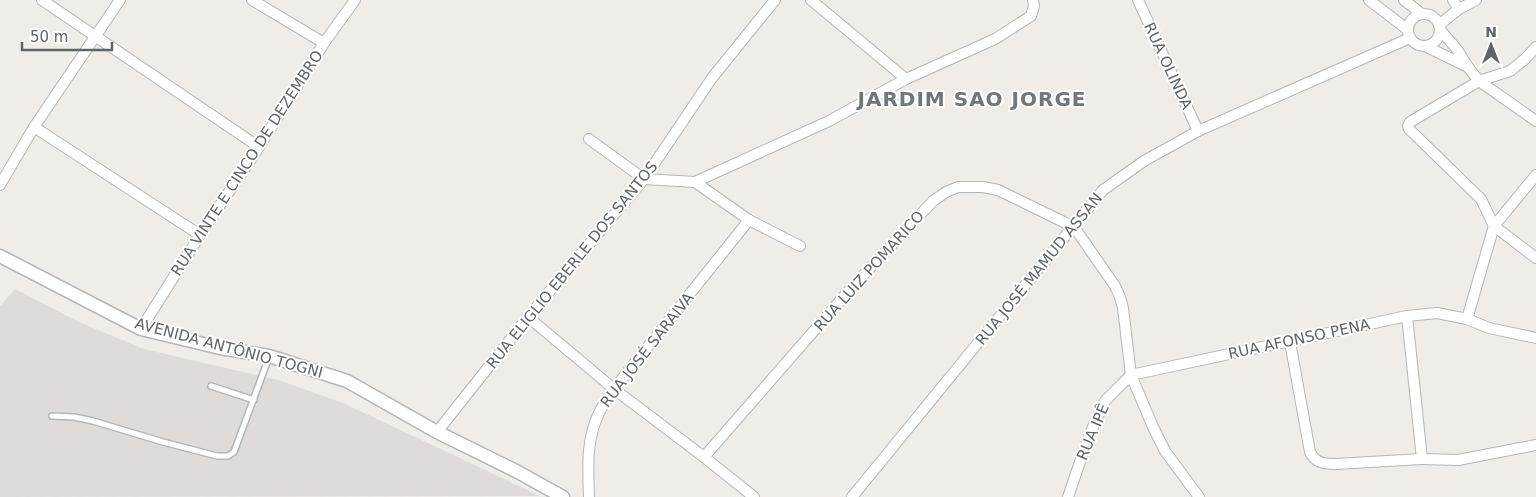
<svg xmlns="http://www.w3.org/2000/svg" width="1536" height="497" font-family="'DejaVu Sans',sans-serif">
<rect width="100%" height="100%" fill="#f0ece7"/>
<path fill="#dfdbd9" d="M15,289l64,33 65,27 134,31 65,23 197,93 -540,1v-191z"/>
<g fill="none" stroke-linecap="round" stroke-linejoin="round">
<g stroke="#b2b7b9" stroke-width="8">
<g id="service">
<path d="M211,386l43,14"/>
<path d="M52,416l22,1 19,4 70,21 54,14h11l6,-4 35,-95"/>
</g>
</g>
<g stroke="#b2b7b9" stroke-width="12">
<g id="minor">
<path d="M42,0l217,147"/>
<path d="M252,0l72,43"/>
<path d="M811,0l95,79"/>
<path d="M1138,0l60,131"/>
<path d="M1369,0l39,30"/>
<path d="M1404,0l18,14"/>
<path d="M1453,0l6,9"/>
<circle cx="1424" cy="30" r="16"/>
<path d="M1439,25l20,-16 17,-9"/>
<path d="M1425,46l43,21 -12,-19 -16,-18"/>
<path d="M1536,47l-11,12 -15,12 -31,10 -69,41 -2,4 1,3 72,70 13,27 42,32"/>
<path d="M1468,67l11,14 57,40"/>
<path d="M34,127l166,108"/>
<path d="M589,139l55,40 51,3 54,38 51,26"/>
<path d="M695,182l134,-61 77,-42 89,-40 36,-23 3,-10 -1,-6"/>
<path d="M0,185l34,-58 86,-127"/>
<path d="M1407,316l15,143 36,1 78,-15"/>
<path d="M528,317l86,72 90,68 50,40"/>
<path d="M1467,319l27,-93 42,-51"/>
<path d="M141,329l59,-94 59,-88 65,-104 31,-43"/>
<path d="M1290,342l20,110c5,11 15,12 26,12l86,-5"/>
<path d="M437,432l91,-115 116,-138 68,-101 63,-78"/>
<path d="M704,457l149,-171 80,-85 13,-9 12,-5h25l15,3 76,37 41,59 5,11 3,11 8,67 22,52 12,24 34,46"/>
<path d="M589,497c-1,-30 -3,-57 10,-84 4,-9 10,-16 15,-24l135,-169"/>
<path d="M852,497l251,-307 41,-29 54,-30 212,-93"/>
<path d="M1068,497l16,-47 11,-28 10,-21 26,-26 276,-59 30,-3 30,6 22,9 47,10"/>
</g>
</g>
<g stroke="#b2b7b9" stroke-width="15">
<path id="tertiary" d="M0,256l141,73 79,19 49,8 78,25 90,51 79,39 47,26"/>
</g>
<use href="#service" stroke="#fff" stroke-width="5"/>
<use href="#minor" stroke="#fff" stroke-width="10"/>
<use href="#tertiary" stroke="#fff" stroke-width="12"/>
</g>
<g text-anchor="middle" stroke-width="4" stroke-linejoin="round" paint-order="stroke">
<g font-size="15" fill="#5f6567" stroke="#fff">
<text transform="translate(1168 66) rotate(65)" y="5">RUA OLINDA</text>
<text transform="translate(247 163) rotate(-57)" y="5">RUA VINTE E CINCO DE DEZEMBRO</text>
<text transform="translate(572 265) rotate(-51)" y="5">RUA ELIGLIO EBERLE DOS SANTOS</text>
<text transform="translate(1039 269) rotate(-51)" y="5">RUA JOSÉ MAMUD ASSAN</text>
<text transform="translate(869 271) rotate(-48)" y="5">RUA LUIZ POMARICO</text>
<text transform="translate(1299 339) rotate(-12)" y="5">RUA AFONSO PENA</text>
<text transform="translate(229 348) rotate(15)" y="5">AVENIDA ANTÔNIO TOGNI</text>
<text transform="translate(647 350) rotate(-52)" y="5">RUA JOSÉ SARAIVA</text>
<text transform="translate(1093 432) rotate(-67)" y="5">RUA IPÊ</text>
</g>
<g font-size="20" font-weight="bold" letter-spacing="1" fill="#707779" stroke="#fff">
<text x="972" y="106">JARDIM SAO JORGE</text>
</g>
</g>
<g transform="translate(1491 45)" stroke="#ffffff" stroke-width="4" paint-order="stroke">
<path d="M0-4L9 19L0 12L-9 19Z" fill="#5f6567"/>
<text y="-8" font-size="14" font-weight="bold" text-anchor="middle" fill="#5f6567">N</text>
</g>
<path d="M22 42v8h90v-8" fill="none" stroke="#5f6567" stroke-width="2.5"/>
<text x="30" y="42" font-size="15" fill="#5f6567" stroke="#ffffff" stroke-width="4" paint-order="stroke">50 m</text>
</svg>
